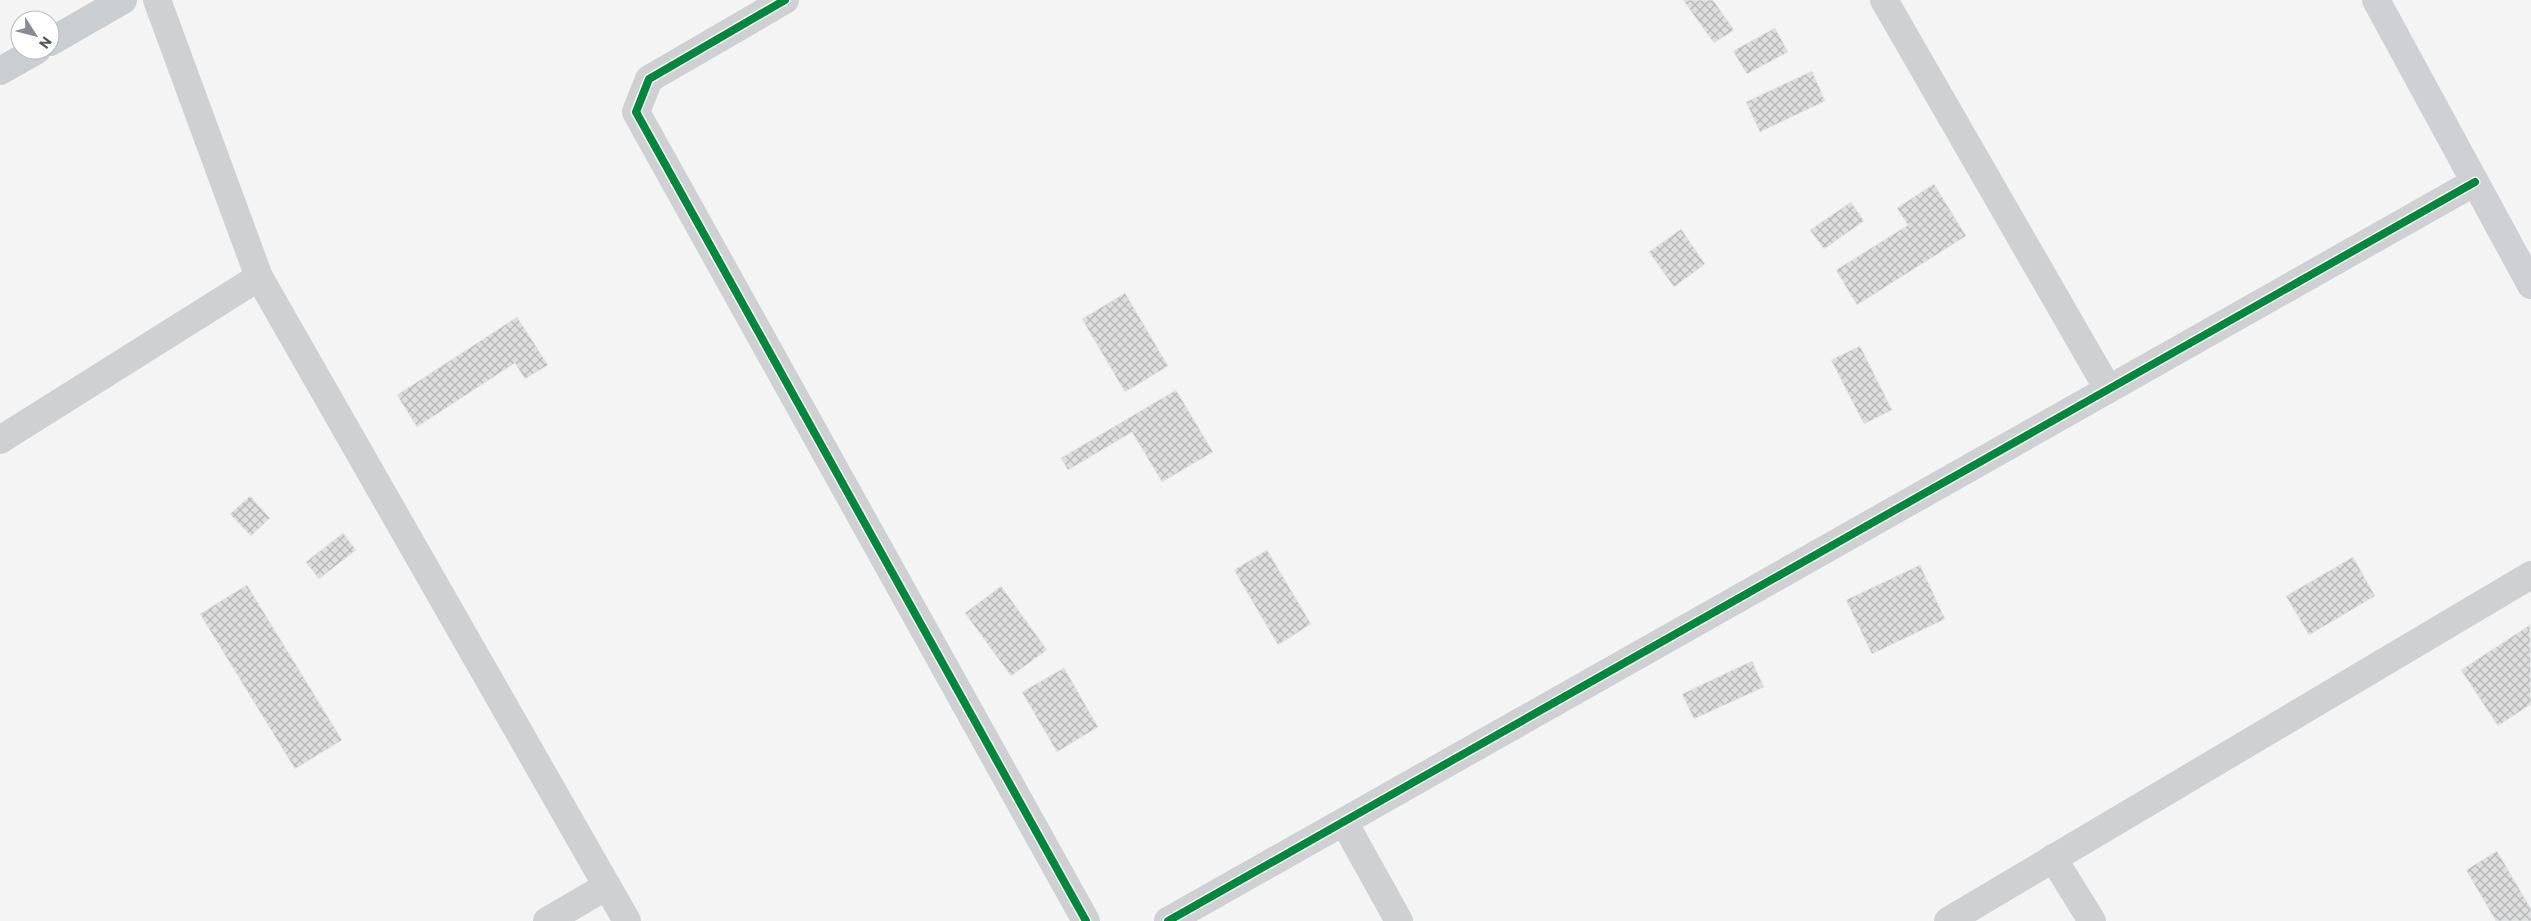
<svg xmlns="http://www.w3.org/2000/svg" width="2531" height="921" font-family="Commissioner,sans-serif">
<defs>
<pattern id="building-cross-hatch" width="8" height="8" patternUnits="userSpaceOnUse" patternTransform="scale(1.25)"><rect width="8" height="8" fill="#ddddde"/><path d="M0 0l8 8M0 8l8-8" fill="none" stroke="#b5b6b7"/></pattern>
</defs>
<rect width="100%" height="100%" fill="#f4f4f4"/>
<g fill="url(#building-cross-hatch)" stroke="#e5e6e7">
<path d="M1683,0h30l21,30 -20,13z"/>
<path d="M1775,28l13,24 -41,22 -14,-23z"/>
<path d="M1812,71l13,30 -65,31 -14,-30z"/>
<path d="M1934,184l32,52 -109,69 -21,-35 72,-45 -11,-17z"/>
<path d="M1851,202l13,19 -40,28 -14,-19z"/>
<path d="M1681,229l24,35 -31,23 -25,-35z"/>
<path d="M1125,293l43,73 -43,26 -43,-73z"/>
<path d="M517,317l31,48 -23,14 -10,-16 -98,64 -20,-32z"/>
<path d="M1860,346l32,64 -28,14 -33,-64z"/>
<path d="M1176,390l37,62 -51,30 -30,-50 -64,38 -7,-12z"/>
<path d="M250,496l20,22 -19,18 -21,-22z"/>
<path d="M343,533l13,17 -37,29 -13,-17z"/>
<path d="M1267,550l44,74 -33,21 -44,-75z"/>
<path d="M2353,557l22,39 -66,39 -23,-39z"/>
<path d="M1920,565l25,54 -73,35 -26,-54z"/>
<path d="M247,585l95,155 -47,29 -95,-155z"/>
<path d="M1001,586l46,64 -36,26 -46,-63z"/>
<path d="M2530,625l1,79 -33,22 -37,-56z"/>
<path d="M1752,661l12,26 -70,32 -12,-25z"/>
<path d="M1064,668l34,59 -41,25 -35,-60z"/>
<path d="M2497,851l34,58v12h-35l-30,-51z"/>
</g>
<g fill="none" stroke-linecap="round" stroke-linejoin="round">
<g stroke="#ced0d2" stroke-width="28">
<path d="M157,0l102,277 368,644"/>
<path d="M785,0l-136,79 -13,33 450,809"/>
<path d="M1884,0l224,389"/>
<path d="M0,440l259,-163"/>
<path d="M1344,822l55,99"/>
<path d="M2053,858l39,63"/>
<path d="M547,921l60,-35"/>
<path d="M1168,921l1307,-739"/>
<path d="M1948,921l583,-346"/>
</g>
<path stroke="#ced0d4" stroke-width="28" d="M2376,0l155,285"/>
<g stroke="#caced1" stroke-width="28">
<path d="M50,42l73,-42"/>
<path d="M0,71l37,-21"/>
</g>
<g stroke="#fff" stroke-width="11">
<g id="cycleway">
<path d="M785,0l-136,79 -13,33 450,809"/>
<path d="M1168,921l1307,-739"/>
</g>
</g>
<use href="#cycleway" stroke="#00873e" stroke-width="8"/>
</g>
<g transform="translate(35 35) rotate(126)"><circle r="24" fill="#ffffff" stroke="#b7bbc0"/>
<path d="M0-4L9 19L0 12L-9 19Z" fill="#868d94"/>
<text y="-8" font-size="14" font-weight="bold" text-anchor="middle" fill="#4a5661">N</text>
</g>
</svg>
